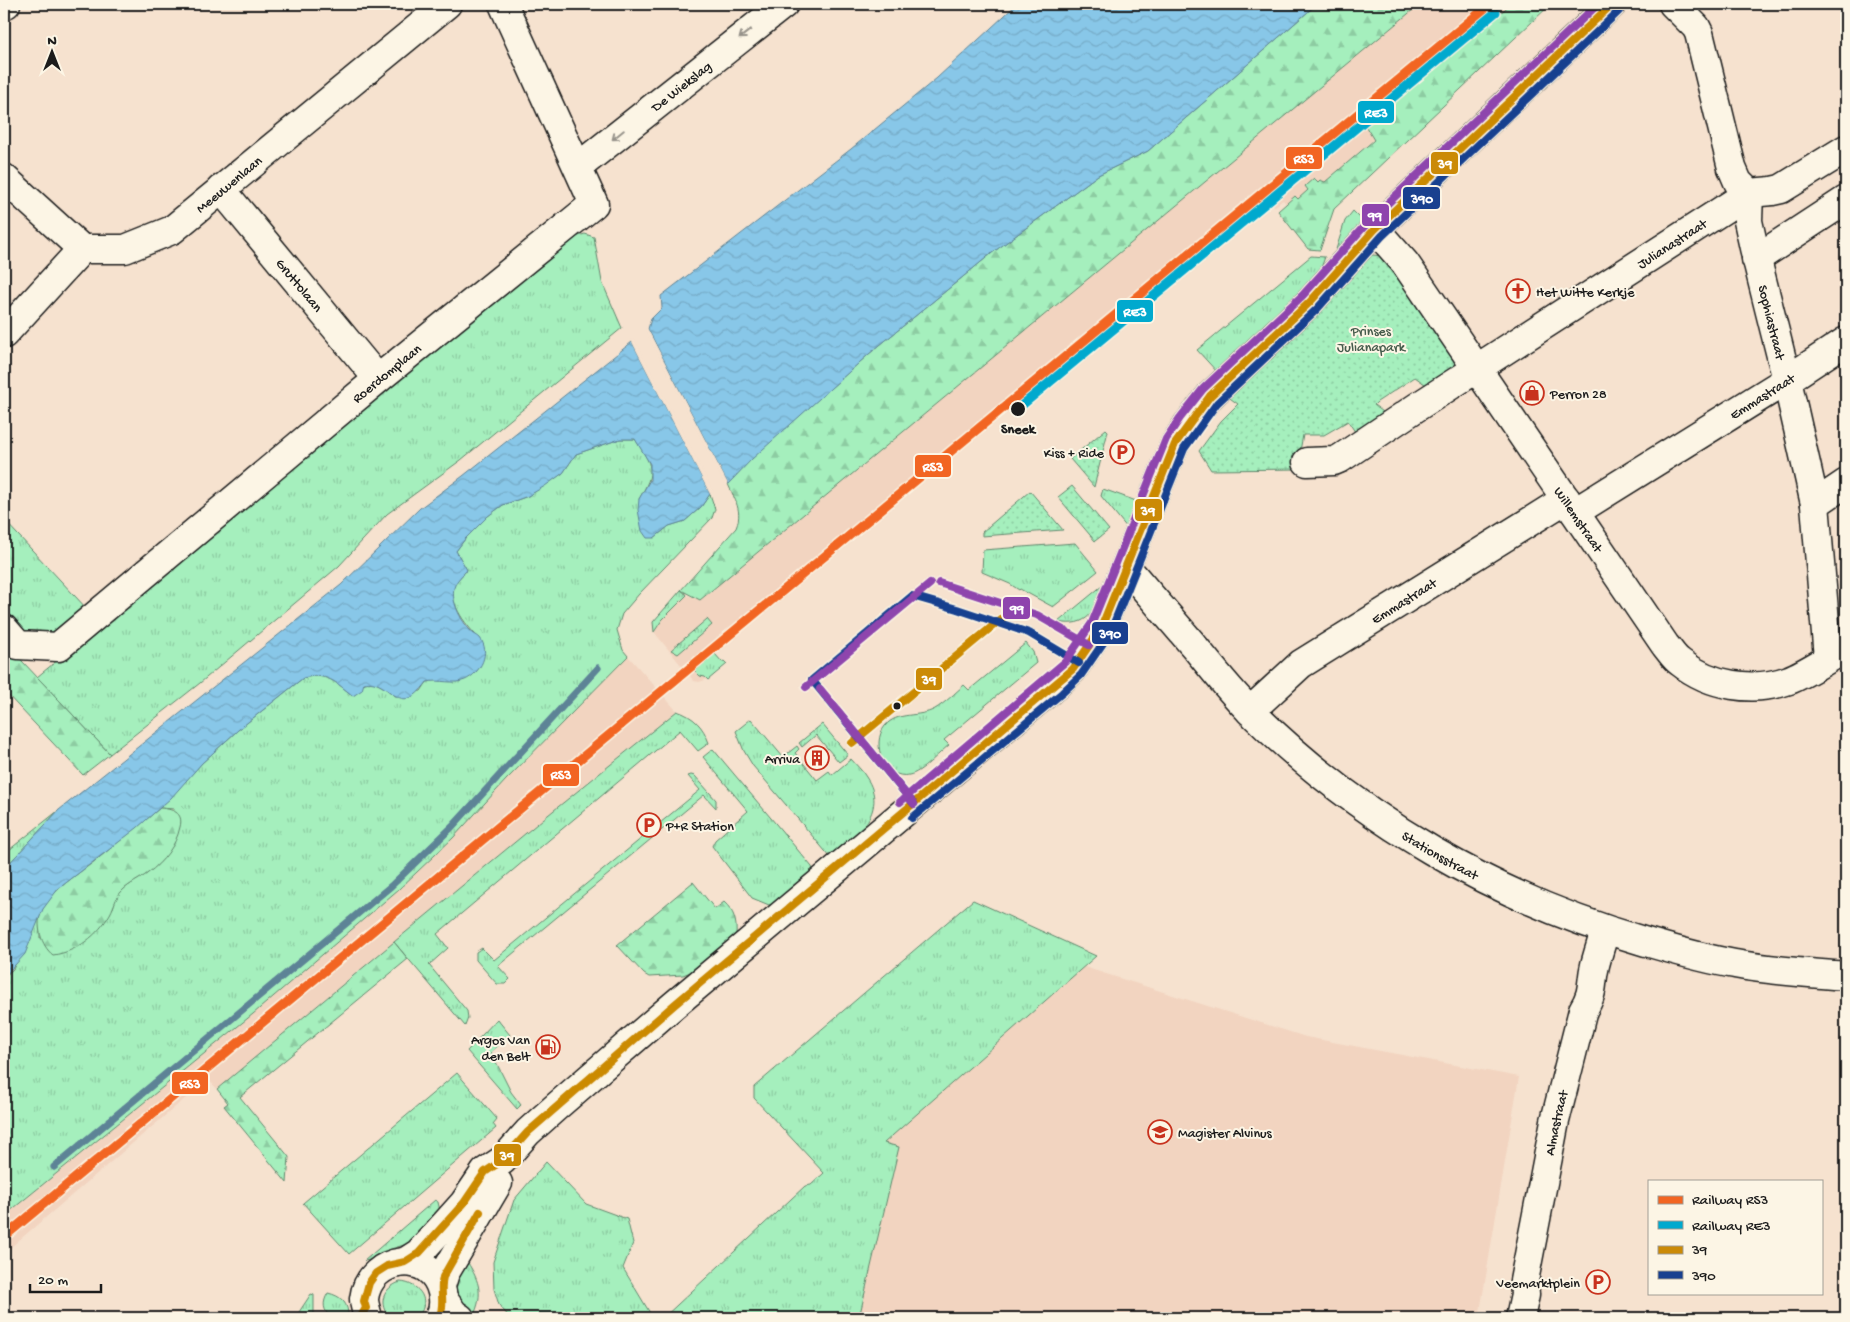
<svg xmlns="http://www.w3.org/2000/svg" width="1850" height="1322" font-family="'Gochi Hand',sans-serif">
<defs>
<pattern id="grass-tufts" width="24" height="20" patternUnits="userSpaceOnUse" patternTransform="scale(1.25)"><rect width="24" height="20" fill="#a5efbd"/><path d="M3 7l-1-3M5 7V3M7 7l1-3M15 17l-1-3M17 17v-4M19 17l1-3" fill="none" stroke="#8dcca2"/></pattern>
<pattern id="forest-firs" width="22" height="20" patternUnits="userSpaceOnUse" patternTransform="scale(1.25)"><rect width="22" height="20" fill="#a5efbd"/><path d="M5 1l3.5 6h-7zM16 11l3.5 6h-7z" fill="#8dcca2"/></pattern>
<pattern id="park-dots" width="8" height="8" patternUnits="userSpaceOnUse" patternTransform="scale(1.25)"><rect width="8" height="8" fill="#a5efbd"/><path d="M2 2h.1M6 6h.1" fill="none" stroke="#8dcca2" stroke-width="1.8" stroke-linecap="round"/></pattern>
<pattern id="water-waves" width="16" height="10" patternUnits="userSpaceOnUse" patternTransform="scale(1.25)"><rect width="16" height="10" fill="#88c7e8"/><path d="M0 5q4-4 8 0t8 0" fill="none" stroke="#75aac6"/></pattern>
</defs>
<rect width="100%" height="100%" fill="#f6e2cf"/>
<filter id="ink" filterUnits="userSpaceOnUse"><feTurbulence type="fractalNoise" baseFrequency=".02" numOctaves="2"/><feDisplacementMap in="SourceGraphic" scale="10" xChannelSelector="R" yChannelSelector="G"/><feConvolveMatrix kernelMatrix="1 2 1 2 8 2 1 2 1" color-interpolation-filters="sRGB"/></filter>
<g filter="url(#ink)">
<g fill="#f2d4c0">
<path d="M1420,4h93l-146,124 7,11 -49,43 -5,-2 -2,2 -3,-4 -6,12 -11,10 -3,-4 -9,8 -3,-4 -8,6 -8,-5 -83,68 -2,-2 -100,81 -366,306 7,12 -18,14 -6,2 -5,-1 -40,-49 8,-12 14,-16 11,-9 13,5z"/>
<path d="M628,656l49,55 -134,108 -326,270 -9,-10 -204,174v-37l249,-202 146,-125 54,-51 53,-58z"/>
<path d="M974,907l110,60 222,70 213,40 -40,241h-661l31,-142z"/>
</g>
<g fill="url(#grass-tufts)" stroke="#60866c">
<path d="M1353,211l11,11 -31,37 12,-38z"/>
<path d="M585,234l9,3 8,45 20,46 -161,132 -74,54 -48,52 -139,117 -90,71 -73,-77 528,-432 10,-8z"/>
<path d="M1311,256l14,1 -7,19 -100,97 -21,-23z"/>
<path d="M620,439h15c18,28 21,31 4,60l15,39 15,-12 16,-5 16,-14 9,-13 5,15 -3,9 -73,76 -17,20 -5,16 6,20 5,6 -122,124 -53,58 -54,51 -146,125 -249,202v-239l9,-8 27,-54v23l73,-30 3,-11 10,-10 22,-14 15,-14 11,-50 -14,-1 42,-45 36,-33 65,-52c23,-6 33,4 50,18 4,-4 8,-10 12,-13 9,-5 23,8 30,13l26,-5 6,-9 9,-2 17,1 28,-41c-13,-12 -33,-36 -27,-55 2,-5 9,-10 13,-15l-11,-19 9,-12 23,-23 15,-11 25,-9 35,-23 13,-19z"/>
<path d="M1103,489l36,13 -11,27 -27,-33z"/>
<path d="M4,520l84,90 -48,41 -36,-40z"/>
<path d="M1075,543l23,28 -45,36 -33,-18 -1,1 -9,-6 -28,-12 1,-22z"/>
<path d="M1103,585l3,3c-12,23 -18,40 -48,34z"/>
<path d="M681,590l6,5 -25,25 -8,12 -1,-10z"/>
<path d="M707,619l5,6 -34,29 -7,-4z"/>
<path d="M1026,643l7,9 3,11 -92,77 5,5c-10,8 -28,28 -40,30 -24,5 -39,-31 -24,-49 12,-15 34,-8 50,-17 10,-6 20,-16 29,-24l5,5z"/>
<path d="M715,654l7,8 2,-1 3,3 -19,16 -3,-3 -5,-1 -5,-5z"/>
<path d="M677,711c17,6 26,15 32,32l-11,8 -18,-21 -243,204 11,14 -19,17 38,46 1,7 -3,8 -71,-84 149,-123z"/>
<path d="M751,719l32,38 14,-11 2,3 -4,4 22,27 12,-9 3,4 19,-16c5,6 11,11 15,18 24,35 -12,61 -35,81l-78,-92 -9,-15 -8,-20z"/>
<path d="M822,724l26,31 -9,7 -23,-27 -14,12 -3,-4z"/>
<path d="M713,749l99,118 1,4 -38,33 -6,1 -17,-7 -40,-52 3,-6 33,-29 -45,-54z"/>
<path d="M691,775l4,1 21,24v8l-12,-13 -206,171 12,13 -5,5h-8l-21,-24v-8l6,-4 12,12 206,-170 -12,-14z"/>
<path d="M59,810l-55,59v-15z"/>
<path d="M973,900l123,56 -212,187 15,4 -40,171h-196l142,-132 6,-1 13,-12 -70,-75v-11z"/>
<path d="M497,1019l13,16 -19,17 20,40 10,13 -4,4 -50,-58z"/>
<path d="M457,1073l40,46 -4,5 3,4 -147,126 -46,-51z"/>
<path d="M546,1162l40,42 41,15 6,24 -10,25 30,50h-143l-11,-13 -5,-16 -1,-27 21,-62z"/>
<path d="M435,1200l3,2 3,14 -16,18 -18,10 -16,5 -16,10 -11,2z"/>
<path d="M465,1258c13,21 20,34 8,59 -9,-9 -23,-23 -19,-38 2,-7 8,-15 11,-21z"/>
<path d="M400,1282c20,1 33,21 16,36h-26c-13,-14 -7,-30 10,-36z"/>
<path d="M328,1293c13,3 21,10 20,25h-17c-8,-8 -9,-15 -3,-25z"/>
<path d="M311,1294l3,1v20l2,3h-21z"/>
</g>
<g fill="url(#forest-firs)" stroke="#60866c">
<path d="M1317,4h103l-720,596 -19,-10 55,-62c7,-17 -1,-28 -8,-44l23,-25 118,-105 123,-101 106,-78 50,-24z"/>
<path d="M1511,4h40l-217,205 -14,41 -12,-1 -30,-38 17,-15 3,3 10,-9 -3,-4 9,-8 4,4 2,-2 5,2 49,-42 -8,-13z"/>
<path d="M4,642l106,112 -27,21 -79,-84z"/>
<path d="M160,808c12,1 24,4 20,19 -4,19 -17,35 -32,46 -9,7 -18,10 -26,18 -7,7 -7,14 -12,23 -12,21 -33,38 -57,41 -12,-9 -18,-31 -11,-45 11,-21 35,-35 53,-49 22,-18 44,-35 65,-53z"/>
<path d="M693,882l22,27 9,-7c10,9 13,19 12,33l-43,36 -10,4 -34,2 -5,-3 -27,-29z"/>
<path d="M394,942l14,17 -168,138 49,60 -2,26 -63,-77 4,-3 -11,-14z"/>
</g>
<g fill="url(#park-dots)" stroke="#60866c">
<path d="M1372,255l12,1 75,101 -2,12 -28,18 -14,-10 -38,25 -3,3 13,10 -30,20 -9,-14 -24,14h-21l-3,16v18l-89,1 -12,-19 22,-30 17,-17 -11,-8 140,-139z"/>
<path d="M1106,429l2,2 -14,56 -24,-28z"/>
<path d="M1072,486l37,44 -14,11 -37,-44z"/>
<path d="M1030,491l33,39 -81,6v-4z"/>
</g>
<g fill="url(#water-waves)" stroke="#5d8396">
<path d="M1017,4h300l-169,147 -50,24 -106,78 -123,101 -117,105 -24,25 -80,-155 3,-10 11,-11 -1,-12 190,-147 86,-71z"/>
<path d="M632,342l78,152 -9,13 -16,14 -16,5 -15,12h-7l-5,-7 -4,-21 1,-11 11,-19v-16l-15,-25h-15l-44,15 -13,19 -18,13 -17,10 -25,9 -15,11 -23,23 -9,12 11,19c-4,4 -10,10 -12,15 -6,14 6,36 16,46 2,3 6,4 9,7 11,14 1,35 -15,42 -11,5 -26,-1 -38,2 -29,40 -36,-5 -63,1l-2,7 -9,6c-17,-14 -27,-24 -50,-18l-65,52 -36,33 -31,35 -34,30 -79,61 -15,20 -18,45 -21,23v-108l55,-59 282,-225 79,-77 43,-32z"/>
</g>
<g fill="#f6e2cf">
<path d="M646,326l82,158 -2,2 -80,-156z"/>
<path d="M631,340l4,1 78,151 -3,2z"/>
</g>
<g fill="none" stroke-linecap="round" stroke-linejoin="round">
<path stroke="#5d8396" stroke-width="7" d="M54,1167l337,-281 61,-59 146,-159"/>
<g stroke="#1c1c1c" stroke-width="31">
<g id="street">
<path id="s1" d="M1673,4l23,23 3,6 33,135 6,14 11,11 -1,28 6,27 33,132 28,124 13,154"/>
<path d="M4,5l2,-1"/>
<path id="s2" d="M578,167l206,-163"/>
<path d="M4,178l78,71"/>
<path id="s3" d="M221,189l157,190"/>
<path id="s4" d="M1375,229l30,34 260,382c5,6 9,13 15,17 30,24 73,31 109,18 18,-7 39,-22 57,-31"/>
<path d="M1756,259l90,-59"/>
<path id="s5" d="M4,334l78,-85h43l47,-19 275,-226"/>
<path id="s6" d="M1307,462l27,-1 7,-3 76,-51 332,-214 23,-2 9,-2 65,-40"/>
<path d="M1815,504l31,-21"/>
<path id="s7" d="M1575,512l212,-132 59,-39"/>
<path id="s8" d="M1127,568c22,26 45,52 67,78 18,22 36,45 56,65 110,109 245,187 393,230 31,9 61,18 92,23 37,7 74,9 111,12"/>
<path id="s9" d="M4,629l14,16 40,2 320,-268 216,-175 -91,-200"/>
<path id="s10" d="M1250,711l51,-47 265,-165"/>
<path d="M444,1300l10,14 6,4"/>
<path id="s11" d="M1520,1318l5,-23 -1,-14 31,-160 28,-111c12,-20 7,-25 12,-45 3,-12 7,-23 10,-35"/>
</g>
</g>
<g stroke="#1c1c1c" stroke-width="31">
<g id="secondary">
<path d="M405,1262l14,-9 29,-32 16,-18 21,-31 18,-12 25,-28 28,-25 118,-102 382,-320 17,-16 28,-41 74,-184 13,-20 22,-28 100,-94 65,-73 237,-225"/>
<path d="M441,1286l4,-13 53,-90"/>
<path d="M368,1318c-1,-6 -4,-13 -4,-19 5,-44 68,-51 78,-7 2,9 2,18 -3,26"/>
</g>
</g>
<use href="#street" stroke="#fcf5e5" stroke-width="28"/>
<use href="#secondary" stroke="#fcf5e5" stroke-width="28"/>
<g stroke="#fcf5e5" stroke-width="11">
<g id="bus-1">
<path d="M852,743l154,-128"/>
<path d="M360,1318l6,-10 -2,-7 5,-18 7,-10 11,-7 18,-4 14,-9 45,-50 21,-31 18,-12 25,-28 146,-127 399,-336 28,-41 74,-184 35,-48 100,-94 65,-73 237,-225"/>
<path d="M439,1318c7,-14 0,-27 4,-41l37,-65"/>
</g>
</g>
<g stroke="#fcf5e5" stroke-width="11">
<g id="bus-2">
<path d="M914,804l-102,-124 100,-84 45,13 72,24 50,30"/>
<path d="M912,818l150,-125 19,-18 29,-42 74,-184 33,-46 100,-94 65,-73 237,-225"/>
</g>
</g>
<g stroke="#fcf5e5" stroke-width="11">
<g id="bus-3">
<path d="M939,583l98,32 52,30"/>
<path d="M806,687l124,-103"/>
<path d="M820,689l94,115"/>
<path d="M900,802l165,-140 27,-39 74,-184 14,-21 23,-29 100,-94 65,-73 230,-218"/>
</g>
</g>
<use href="#bus-1" stroke="#cb8a06" stroke-width="8"/>
<use href="#bus-2" stroke="#19408f" stroke-width="8"/>
<use href="#bus-3" stroke="#8e44ad" stroke-width="8"/>
<g stroke="#fcf5e5" stroke-width="12">
<path id="rail-1" d="M4,1237l1486,-1233"/>
</g>
<g stroke="#fcf5e5" stroke-width="12">
<path id="rail-2" d="M1015,411l481,-399"/>
</g>
<use href="#rail-1" stroke="#f26522" stroke-width="9"/>
<use href="#rail-2" stroke="#00a9ce" stroke-width="9"/>
</g>
<defs><path id="oneway-shaft" d="M-6 0H5M1.5-3L5.5 0L1.5 3" fill="none" stroke-width="1.6" stroke-linecap="round" stroke-linejoin="round" transform="scale(1.25)"/></defs>
<g stroke="#97938b">
<use href="#oneway-shaft" transform="translate(745 34) rotate(142)"/>
<use href="#oneway-shaft" transform="translate(618 135) rotate(141)"/>
</g>
</g>
<defs>
<g id="church-ring" transform="scale(1.25)"><circle r="9.5" fill="#fcf5e5" stroke="#c8321e" stroke-width="1.5"/><path d="M-1.2-6h2.4v3.5h3.3v2.4h-3.3V6h-2.4V-.1h-3.3v-2.4h3.3Z" fill="#c8321e"/></g>
<g id="shop-ring" transform="scale(1.25)"><circle r="9.5" fill="#fcf5e5" stroke="#c8321e" stroke-width="1.5"/><path d="M-5-2.5h2.3a2.7 3.5 0 0 1 5.4 0H5L5.5 6h-11ZM-1.5-2.5h3a1.5 2.3 0 0 0-3 0Z" fill="#c8321e"/></g>
<g id="parking-ring" transform="scale(1.25)"><circle r="9.5" fill="#fcf5e5" stroke="#c8321e" stroke-width="1.5"/><path d="M-3.5-5.5H1a3.5 3.5 0 0 1 0 7H-1V5.5H-3.5ZM-1-3.4V-.6H.8a1.4 1.4 0 0 0 0-2.8Z" fill="#c8321e"/></g>
<g id="building-ring" transform="scale(1.25)"><circle r="9.5" fill="#fcf5e5" stroke="#c8321e" stroke-width="1.5"/><path d="M-4-6H4V6H1V3H-1V6H-4ZM-2.5-4.3h1.7v1.8h-1.7ZM.8-4.3h1.7v1.8H.8ZM-2.5-1h1.7V.8h-1.7ZM.8-1h1.7V.8H.8Z" fill="#c8321e"/></g>
<g id="fuel-ring" transform="scale(1.25)"><circle r="9.5" fill="#fcf5e5" stroke="#c8321e" stroke-width="1.5"/><path d="M-5.5-6h7V0h2V4h1.3V-2.5L3-4.5l.8-.8L6-3V5H2.5V1h-1V6h-7ZM-4.2-4.7v3.2H.2V-4.7Z" fill="#c8321e"/></g>
<g id="school-ring" transform="scale(1.25)"><circle r="9.5" fill="#fcf5e5" stroke="#c8321e" stroke-width="1.5"/><path d="M0-5L7-2L0 1L-7-2ZM-4 1L0 2.5L4 1V4Q0 6-4 4Z" fill="#c8321e"/></g>
</defs>
<g fill-rule="evenodd">
<use href="#church-ring" x="1518" y="291"/>
<use href="#shop-ring" x="1532" y="393"/>
<use href="#parking-ring" x="1122" y="452"/>
<use href="#building-ring" x="817" y="758"/>
<use href="#parking-ring" x="649" y="825"/>
<use href="#fuel-ring" x="548" y="1047"/>
<use href="#school-ring" x="1160" y="1132"/>
<use href="#parking-ring" x="1598" y="1282"/>
</g>
<g fill="#1c1c1c" stroke="#fcf5e5" stroke-width="2">
<circle cx="1018" cy="409" r="8"/>
<circle cx="897" cy="706" r="4.5"/>
</g>
<g text-anchor="middle" stroke-width="4" stroke-linejoin="round" paint-order="stroke">
<g font-size="14" fill="#1c1c1c" stroke="#fcf5e5">
<text dy="5" stroke="none"><textPath href="#s2" startOffset="131">De Wiekslag</textPath></text>
<text dy="5" stroke="none"><textPath href="#s5" startOffset="282">Meeuwenlaan</textPath></text>
<text dy="5" stroke="none"><textPath href="#s6" startOffset="429">Julianastraat</textPath></text>
<text dy="5" stroke="none"><textPath href="#s3" startOffset="124">Gruttolaan</textPath></text>
<text dy="5" stroke="none"><textPath href="#s1" startOffset="341">Sophiastraat</textPath></text>
<text dy="5" stroke="none"><textPath href="#s9" startOffset="489">Roerdomplaan</textPath></text>
<text dy="5" stroke="none"><textPath href="#s7" startOffset="220">Emmastraat</textPath></text>
<text dy="5" stroke="none"><textPath href="#s4" startOffset="355">Willemstraat</textPath></text>
<text dy="5" stroke="none"><textPath href="#s10" startOffset="190">Emmastraat</textPath></text>
<text dy="5" stroke="none"><textPath href="#s8" startOffset="428">Stationsstraat</textPath></text>
<text dy="5" stroke="none"><textPath href="#s11" startOffset="199">Almastraat</textPath></text>
</g>
<g font-size="14" fill="#1c1c1c" stroke="#fcf5e5" text-anchor="start">
<text x="1536" y="296">Het Witte Kerkje</text>
<text x="1550" y="398">Perron 28</text>
<text x="1104" y="457" text-anchor="end">Kiss + Ride</text>
<text x="800" y="763" text-anchor="end">Arriva</text>
<text x="666" y="830">P+R Station</text>
<text x="530" y="1044" text-anchor="end">Argos Van<tspan x="530" dy="16">den Belt</tspan></text>
<text x="1178" y="1137">Magister Alvinus</text>
<text x="1580" y="1287" text-anchor="end">Veemarktplein</text>
</g>
<g font-size="14" fill="#455b4c" stroke="#fcf5e5">
<text x="1371" y="335">Prinses<tspan x="1371" dy="16">Julianapark</tspan></text>
</g>
<g font-size="14" font-weight="bold" fill="#1c1c1c" stroke="#fcf5e5">
<text x="1018" y="433">Sneek</text>
</g>
</g>
<g stroke="#fcf5e5" stroke-width="2">
<rect x="1357" y="100" width="38" height="24" rx="5" fill="#00a9ce"/>
<rect x="1285" y="146" width="38" height="24" rx="5" fill="#f26522"/>
<rect x="1430" y="151" width="29" height="24" rx="5" fill="#cb8a06"/>
<rect x="1402" y="186" width="39" height="24" rx="5" fill="#19408f"/>
<rect x="1361" y="203" width="29" height="24" rx="5" fill="#8e44ad"/>
<rect x="1116" y="299" width="38" height="24" rx="5" fill="#00a9ce"/>
<rect x="914" y="454" width="38" height="24" rx="5" fill="#f26522"/>
<rect x="1134" y="498" width="29" height="24" rx="5" fill="#cb8a06"/>
<rect x="1002" y="596" width="29" height="24" rx="5" fill="#8e44ad"/>
<rect x="1091" y="621" width="38" height="24" rx="5" fill="#19408f"/>
<rect x="915" y="667" width="28" height="24" rx="5" fill="#cb8a06"/>
<rect x="542" y="763" width="38" height="24" rx="5" fill="#f26522"/>
<rect x="171" y="1071" width="38" height="24" rx="5" fill="#f26522"/>
<rect x="493" y="1143" width="29" height="24" rx="5" fill="#cb8a06"/>
</g>
<g font-size="14" text-anchor="middle" font-weight="bold" fill="#fff">
<text x="1376" y="117">RE3</text>
<text x="1304" y="163">RS3</text>
<text x="1445" y="168">39</text>
<text x="1422" y="203">390</text>
<text x="1375" y="220">99</text>
<text x="1135" y="316">RE3</text>
<text x="933" y="471">RS3</text>
<text x="1148" y="515">39</text>
<text x="1017" y="613">99</text>
<text x="1110" y="638">390</text>
<text x="929" y="684">39</text>
<text x="561" y="779">RS3</text>
<text x="190" y="1088">RS3</text>
<text x="507" y="1160">39</text>
</g>
<rect width="1850" height="1322" fill="none" stroke="#fcf5e5" stroke-width="20"/>
<rect x="10" y="10" width="1830" height="1302" fill="none" stroke="#1c1c1c" stroke-width="2" filter="url(#ink)"/>
<rect x="1648" y="1180" width="175" height="115" fill="#fcf5e5" stroke="#a29e95"/>
<rect x="1658" y="1196" width="25" height="8" fill="#f26522" stroke="#a29e95"/>
<text x="1692" y="1204" font-size="15" fill="#1c1c1c">Railway RS3</text>
<rect x="1658" y="1221" width="25" height="8" fill="#00a9ce" stroke="#a29e95"/>
<text x="1692" y="1230" font-size="15" fill="#1c1c1c">Railway RE3</text>
<rect x="1658" y="1246" width="25" height="8" fill="#cb8a06" stroke="#a29e95"/>
<text x="1692" y="1254" font-size="15" fill="#1c1c1c">39</text>
<rect x="1658" y="1271" width="25" height="8" fill="#19408f" stroke="#a29e95"/>
<text x="1692" y="1280" font-size="15" fill="#1c1c1c">390</text>
<g transform="translate(52 52)" stroke="#fcf5e5" stroke-width="4" paint-order="stroke">
<path d="M0-4L9 19L0 12L-9 19Z" fill="#1c1c1c"/>
<text y="-8" font-size="14" font-weight="bold" text-anchor="middle" fill="#1c1c1c">N</text>
</g>
<path d="M30 1284v8h71v-8" fill="none" stroke="#1c1c1c" stroke-width="2.5"/>
<text x="38" y="1284" font-size="15" fill="#1c1c1c" stroke="#fcf5e5" stroke-width="4" paint-order="stroke">20 m</text>
</svg>
